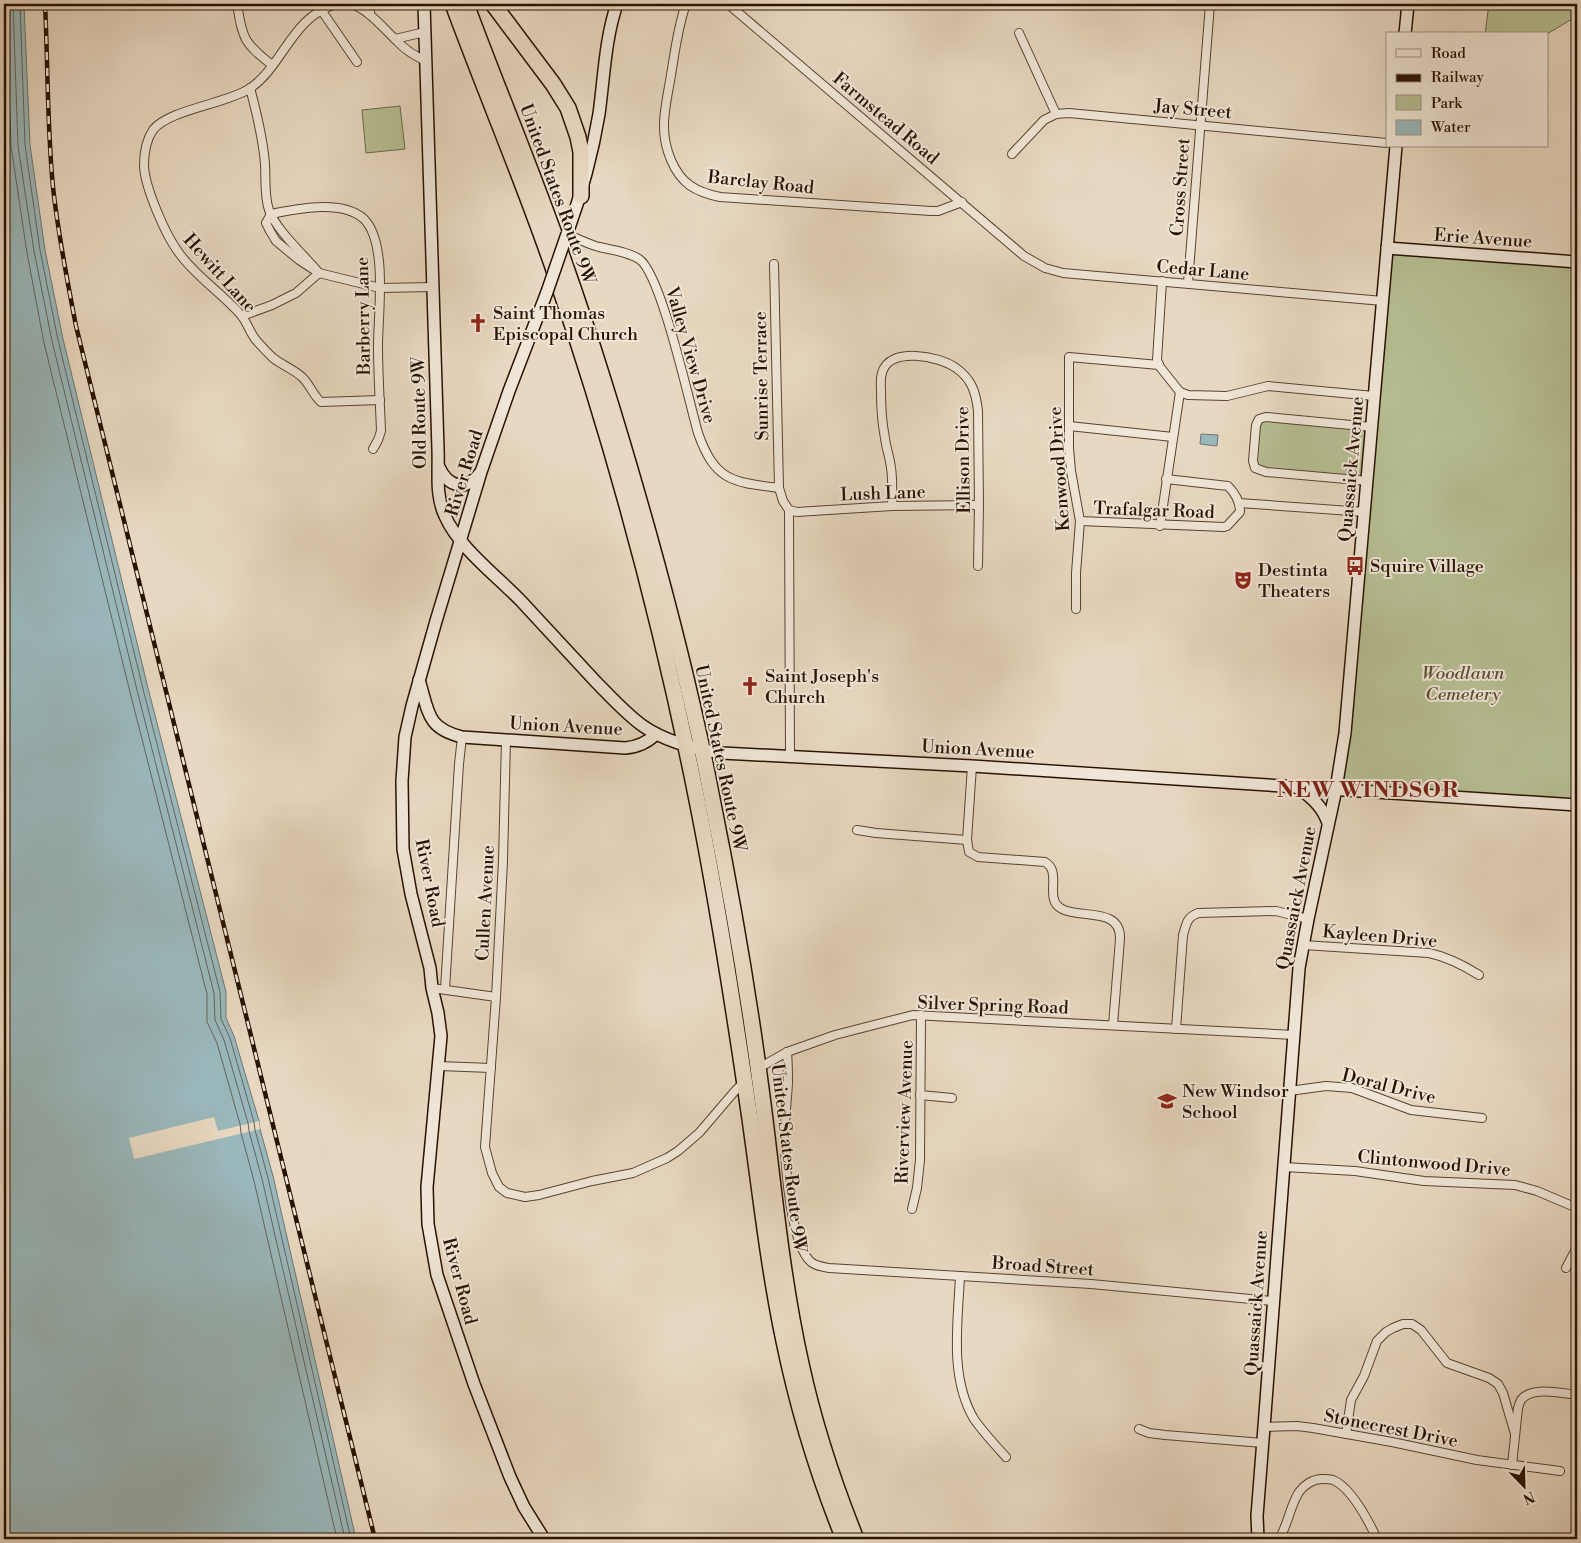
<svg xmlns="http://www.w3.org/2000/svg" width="1581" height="1543" font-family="'Libre Bodoni',serif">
<rect width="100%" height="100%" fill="#e8d8c1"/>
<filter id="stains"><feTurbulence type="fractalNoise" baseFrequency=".004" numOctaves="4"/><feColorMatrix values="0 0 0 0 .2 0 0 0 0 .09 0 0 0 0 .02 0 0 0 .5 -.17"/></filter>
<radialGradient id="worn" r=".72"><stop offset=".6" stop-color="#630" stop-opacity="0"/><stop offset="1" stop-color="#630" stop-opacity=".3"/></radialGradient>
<g fill="#b6bf93" stroke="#6f684a">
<path d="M1489,4h88v12l-30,18h-62z"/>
<path d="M400,106l5,43 -39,4 -4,-43z"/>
<path d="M1387,248l190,15v543l-241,-17 31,-308 -112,-13 4,-49 113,8z"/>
</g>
<g fill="#9ab8bc" stroke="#6c7671">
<path d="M4,4h20l6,141 15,105 18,89 85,349 78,304v26l8,18 25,85 1,8 13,47 83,363h-352z"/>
<path d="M1201,434l17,1 -1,11 -17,-2z"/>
</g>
<path fill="#e8d8c1" d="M214,1117l4,14 41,-10 1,8 -126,30 -5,-21z"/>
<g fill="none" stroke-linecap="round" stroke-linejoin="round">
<g stroke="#61655e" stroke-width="1">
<path d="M6,4l5,142 16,107 17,90 86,349 77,302v28l10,21 23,81 1,9 13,48 83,358"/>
<path d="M13,4l5,142 16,105 18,90 85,349 77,303 1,27 9,20 24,83 1,8 13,48 83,360"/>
<path d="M20,4l5,141 15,105 18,90 85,349 77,303 1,27 9,19 24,84 1,8 13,48 83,361"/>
</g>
<g stroke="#584430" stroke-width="10">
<g id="street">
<path d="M237,4c6,36 7,39 35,61"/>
<path d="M317,4l40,58"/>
<path d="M337,4c-46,12 -53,62 -88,85 -24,15 -81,21 -96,41 -7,10 -9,25 -9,36 1,22 22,70 35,87 16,23 43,40 62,62 6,7 9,18 15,25 5,6 11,12 16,17 9,8 22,12 31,21 7,7 10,17 18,24l59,-2"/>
<path d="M352,4c18,7 31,24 45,37 8,9 18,15 29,20"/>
<path d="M686,4c-8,22 -11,47 -15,71 -5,31 -13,55 0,85 10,24 25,32 49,37l211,14h7l24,-9"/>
<path d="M728,4l296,252 21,12 18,5 320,28"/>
<path d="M370,15v-11"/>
<path d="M1019,33l37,81"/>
<path d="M395,39l30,-7"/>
<path d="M250,88c7,26 13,50 15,76 1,15 -1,32 4,46 7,20 36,46 50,63"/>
<path d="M1012,154l32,-34 12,-6 13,-1 318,30"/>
<path d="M271,214c26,-5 71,-15 93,5 24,24 14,95 14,127 0,28 2,57 3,85l-3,9 -5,9"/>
<path d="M271,214l-5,9 4,8 6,10 23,19 20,13 61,15 53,-1"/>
<path d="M567,234c11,5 21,10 32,13 14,3 29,5 40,12 22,14 50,143 59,174 17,48 34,49 81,55"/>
<path d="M774,264l5,224 4,13 6,9 1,247"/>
<path d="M1162,281l-5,79 3,7 20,25 8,3 39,1 41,-10 106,10"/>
<path d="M1188,283l22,-279"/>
<path d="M242,316l30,-11 24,-12 23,-20"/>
<path d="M1069,426l104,11"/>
<path d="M1368,481l-102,-9 -11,-4 -2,-7 3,-36 3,-6 7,-2 106,10"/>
<path d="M1239,503l126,9"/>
<path d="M892,506c0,-12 1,-26 -1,-38 -1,-10 -5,-20 -6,-30 -3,-15 -4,-30 -4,-46 0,-6 -1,-13 1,-19 7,-27 58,-17 74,-5 16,11 20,25 22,43l1,94 -1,61"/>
<path d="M789,510l8,2 95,-6 87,-1"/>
<path d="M1080,521l144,6 3,-1 13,-14c0,-10 -5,-19 -12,-26l-62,-7"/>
<path d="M1160,526l20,-134"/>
<path d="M1076,609v-36l4,-52 -9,-50 -2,-23v-91l90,8"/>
<path d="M506,740l-3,121 -7,136 -11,150 7,26 7,14 8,6 18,4 14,-2 53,-14 41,-8 34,-15 11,-7 21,-18 36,-42 9,-9"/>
<path d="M972,766l-5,74 2,12 9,5 67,5c18,10 -2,38 17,47 20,10 59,-2 58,30l-7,86"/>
<path d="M857,830l19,3 91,7"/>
<path d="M1303,945l126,8c19,4 34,12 50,22"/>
<path d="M432,988l64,9"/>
<path d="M445,989l14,-225 3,-27"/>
<path d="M1176,1029l7,-94c4,-12 3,-17 15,-22l78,-2 32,8"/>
<path d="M787,1052c1,11 1,21 1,31 -1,19 -4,38 -3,57 0,26 6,105 26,122 5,4 12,5 18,6l262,16 182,17"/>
<path d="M439,1066l52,2"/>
<path d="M757,1069l30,-17 48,-17 78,-20 381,20"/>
<path d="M1289,1091l37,-5 26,2 59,22 71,8"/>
<path d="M920,1095l32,3"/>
<path d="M1284,1167l71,4 69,10 91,4 22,6 40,17"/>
<path d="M912,1209l5,-21 3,-28 1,-145"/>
<path d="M1566,1268l11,-21"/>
<path d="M960,1276c-2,46 -11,101 14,143 9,13 21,26 32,38"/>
<path d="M1264,1427l33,-1 16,2 79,14 85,18 83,11"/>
<path d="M1139,1429l10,4 16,2 98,8"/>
<path d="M1346,1434l5,-34 13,-24 13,-35 9,-9 7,-4 10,-4h9l9,6 26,33 42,15 9,6 5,9 12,41"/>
<path d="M1512,1465l6,-57c1,-3 2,-6 3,-8 10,-14 41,-7 56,-5"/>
<path d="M1279,1539c9,-14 11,-33 20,-47 5,-7 14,-13 23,-13 4,0 8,0 11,1 19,8 36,42 44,59"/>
</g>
</g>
<g stroke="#281200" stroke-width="14">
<g id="secondary">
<path d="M424,4l14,445c1,23 -3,46 7,67 14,32 52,60 76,85 25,27 50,54 75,81 15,15 30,32 47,44 23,16 52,23 79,27l250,13 605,39"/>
<path d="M1405,34l3,-30"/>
<path d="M567,234c14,-39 25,-78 32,-120 5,-36 6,-75 18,-110"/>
<path d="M1387,248l190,14"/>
<path d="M439,467c9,20 27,25 41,6"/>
<path d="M419,680c10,32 7,48 43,57l163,11c13,-1 22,-5 31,-14"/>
<path d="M1298,788c14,9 25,19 30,35"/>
<path d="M544,1539l-20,-32 -14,-30 -36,-93 -37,-109 -9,-51 -1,-37 14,-151 -3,-23 -6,-25 -2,-20 -19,-74 -8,-45 -1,-68 3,-44 7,-31 24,-85 45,-149 28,-81 38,-99"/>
<path d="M1258,1539l-1,-23 7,-89 35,-459 9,-49 28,-130 9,-56 51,-587"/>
</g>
</g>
<g stroke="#281200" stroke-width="18">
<g id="highway">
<path d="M453,4c33,90 71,178 102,269 60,174 107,351 143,532 20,101 36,204 51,307 11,76 19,153 35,229 14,68 34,134 60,198"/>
<path d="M466,4c32,87 69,173 99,261 31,88 58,178 83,267 25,90 48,181 65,272 20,99 37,199 50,300 11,87 19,175 38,260 13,60 32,118 55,175"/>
<path d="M493,4l60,80 15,24 10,29 3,15v44"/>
</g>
</g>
<use href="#street" stroke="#f0e6d7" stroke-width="8"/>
<use href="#secondary" stroke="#f0e6d7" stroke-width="11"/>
<use href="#highway" stroke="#e8d8c1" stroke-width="15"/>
<g stroke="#281200" stroke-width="4.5">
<path id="rail" d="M45,4c3,61 2,122 8,183 5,47 14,93 23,139l299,1213"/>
</g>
<use href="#rail" stroke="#f0e6d7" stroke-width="2.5" stroke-dasharray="8" stroke-linecap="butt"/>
<g stroke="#281200" stroke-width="14" stroke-linecap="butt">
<path id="secondary-bridge" d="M547,292l20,-58"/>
</g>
<use href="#secondary-bridge" stroke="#f0e6d7" stroke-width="11"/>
</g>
<defs>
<g id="church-bare" transform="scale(1.5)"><path d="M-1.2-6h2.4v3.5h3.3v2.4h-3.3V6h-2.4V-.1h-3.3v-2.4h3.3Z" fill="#8f2418" stroke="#f0e6d7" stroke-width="2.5" paint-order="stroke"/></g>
<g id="bus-bare" transform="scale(1.5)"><path d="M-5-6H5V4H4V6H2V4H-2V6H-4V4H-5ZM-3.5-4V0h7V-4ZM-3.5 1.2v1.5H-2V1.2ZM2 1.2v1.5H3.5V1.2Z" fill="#8f2418" stroke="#f0e6d7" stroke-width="2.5" paint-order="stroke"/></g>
<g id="theatre-bare" transform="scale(1.5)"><path d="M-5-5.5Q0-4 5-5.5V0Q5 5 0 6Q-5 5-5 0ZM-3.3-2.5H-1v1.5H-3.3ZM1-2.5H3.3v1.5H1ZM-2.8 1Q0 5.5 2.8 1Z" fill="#8f2418" stroke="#f0e6d7" stroke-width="2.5" paint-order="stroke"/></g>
<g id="school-bare" transform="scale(1.5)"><path d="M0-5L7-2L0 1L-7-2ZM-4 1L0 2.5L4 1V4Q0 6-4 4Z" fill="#8f2418" stroke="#f0e6d7" stroke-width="2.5" paint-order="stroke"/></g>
</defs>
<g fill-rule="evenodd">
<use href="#church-bare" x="478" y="323"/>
<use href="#bus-bare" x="1355" y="566"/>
<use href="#theatre-bare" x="1243" y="580"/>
<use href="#church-bare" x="750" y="686"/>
<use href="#school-bare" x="1167" y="1101"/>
</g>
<g text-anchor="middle" stroke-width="4" stroke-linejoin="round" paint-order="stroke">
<g font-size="18" fill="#281200" stroke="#f0e6d7">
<text transform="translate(1193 109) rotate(5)" y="6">Jay Street</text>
<text transform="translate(886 118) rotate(40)" y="6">Farmstead Road</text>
<text transform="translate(761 182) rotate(6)" y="6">Barclay Road</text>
<text transform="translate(1180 187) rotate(-86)" y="6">Cross Street</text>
<text transform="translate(558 194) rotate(70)" y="6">United States Route 9W</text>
<text transform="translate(1483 238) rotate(4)" y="6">Erie Avenue</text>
<text transform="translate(1203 270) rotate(5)" y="6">Cedar Lane</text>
<text transform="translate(220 273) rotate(48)" y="6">Hewitt Lane</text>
<text transform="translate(363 316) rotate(-91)" y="6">Barberry Lane</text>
<text transform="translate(691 355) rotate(74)" y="6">Valley View Drive</text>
<text transform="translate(761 376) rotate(-91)" y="6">Sunrise Terrace</text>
<text transform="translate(419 413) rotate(-91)" y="6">Old Route 9W</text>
<text transform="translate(963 460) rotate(-91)" y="6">Ellison Drive</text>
<text transform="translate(1059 469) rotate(-94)" y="6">Kenwood Drive</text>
<text transform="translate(1351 469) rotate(-85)" y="6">Quassaick Avenue</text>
<text transform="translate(464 473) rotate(-73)" y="6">River Road</text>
<text transform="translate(883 493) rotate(-2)" y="6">Lush Lane</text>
<text transform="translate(1154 510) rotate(2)" y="6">Trafalgar Road</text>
<text transform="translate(566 726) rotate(3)" y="6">Union Avenue</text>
<text transform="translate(978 749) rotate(3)" y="6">Union Avenue</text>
<text transform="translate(721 758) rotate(78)" y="6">United States Route 9W</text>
<text transform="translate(430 883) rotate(79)" y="6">River Road</text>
<text transform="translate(1296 898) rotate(-79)" y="6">Quassaick Avenue</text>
<text transform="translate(485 903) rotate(-87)" y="6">Cullen Avenue</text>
<text transform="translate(1380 936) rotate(5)" y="6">Kayleen Drive</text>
<text transform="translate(993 1005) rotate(2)" y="6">Silver Spring Road</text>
<text transform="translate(1389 1086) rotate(14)" y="6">Doral Drive</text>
<text transform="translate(904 1112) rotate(-88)" y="6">Riverview Avenue</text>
<text transform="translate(789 1158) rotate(83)" y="6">United States Route 9W</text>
<text transform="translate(1434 1163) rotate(5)" y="6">Clintonwood Drive</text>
<text transform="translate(1043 1266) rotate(4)" y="6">Broad Street</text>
<text transform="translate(460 1281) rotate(75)" y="6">River Road</text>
<text transform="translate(1256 1303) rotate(-86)" y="6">Quassaick Avenue</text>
<text transform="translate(1391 1428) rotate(11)" y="6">Stonecrest Drive</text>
</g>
<g font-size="18" fill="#281200" stroke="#f0e6d7" text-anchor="start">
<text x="493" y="319">Saint Thomas<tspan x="493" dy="21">Episcopal Church</tspan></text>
<text x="1370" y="572">Squire Village</text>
<text x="1258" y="576">Destinta<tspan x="1258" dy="21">Theaters</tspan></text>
<text x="765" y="682">Saint Joseph's<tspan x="765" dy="21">Church</tspan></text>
<text x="1182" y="1097">New Windsor<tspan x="1182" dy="21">School</tspan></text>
</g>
<g font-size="18" font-style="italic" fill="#5a4f33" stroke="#f0e6d7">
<text x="1463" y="679">Woodlawn<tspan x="1463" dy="21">Cemetery</tspan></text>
</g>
<g font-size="22" font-weight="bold" letter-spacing="1" fill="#7a1f14" stroke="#f0e6d7">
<text x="1368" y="797">NEW WINDSOR</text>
</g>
</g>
<rect width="1581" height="1543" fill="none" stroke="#e8d8c1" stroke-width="20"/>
<rect x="5" y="5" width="1571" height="1533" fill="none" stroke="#281200" stroke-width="2.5"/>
<rect x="10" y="10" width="1561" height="1523" fill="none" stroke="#281200"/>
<rect x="1386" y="32" width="162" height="115" fill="#f0e6d7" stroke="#a09181"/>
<rect x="1396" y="49" width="25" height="8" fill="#f0e6d7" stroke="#a09181"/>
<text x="1431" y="58" font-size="15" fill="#281200">Road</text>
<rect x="1396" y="74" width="25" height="8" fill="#281200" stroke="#a09181"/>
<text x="1431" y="82" font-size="15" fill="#281200">Railway</text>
<rect x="1396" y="95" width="25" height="15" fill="#b6bf93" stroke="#a09181"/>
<text x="1431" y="108" font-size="15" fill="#281200">Park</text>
<rect x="1396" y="120" width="25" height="15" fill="#9ab8bc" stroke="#a09181"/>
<text x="1431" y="132" font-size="15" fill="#281200">Water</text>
<g transform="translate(1524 1486) rotate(157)" stroke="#f0e6d7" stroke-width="4" paint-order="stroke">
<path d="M0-4L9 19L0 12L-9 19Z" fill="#281200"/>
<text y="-8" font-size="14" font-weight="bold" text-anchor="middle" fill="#281200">N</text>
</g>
<rect width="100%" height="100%" filter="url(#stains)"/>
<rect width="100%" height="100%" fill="url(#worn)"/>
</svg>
